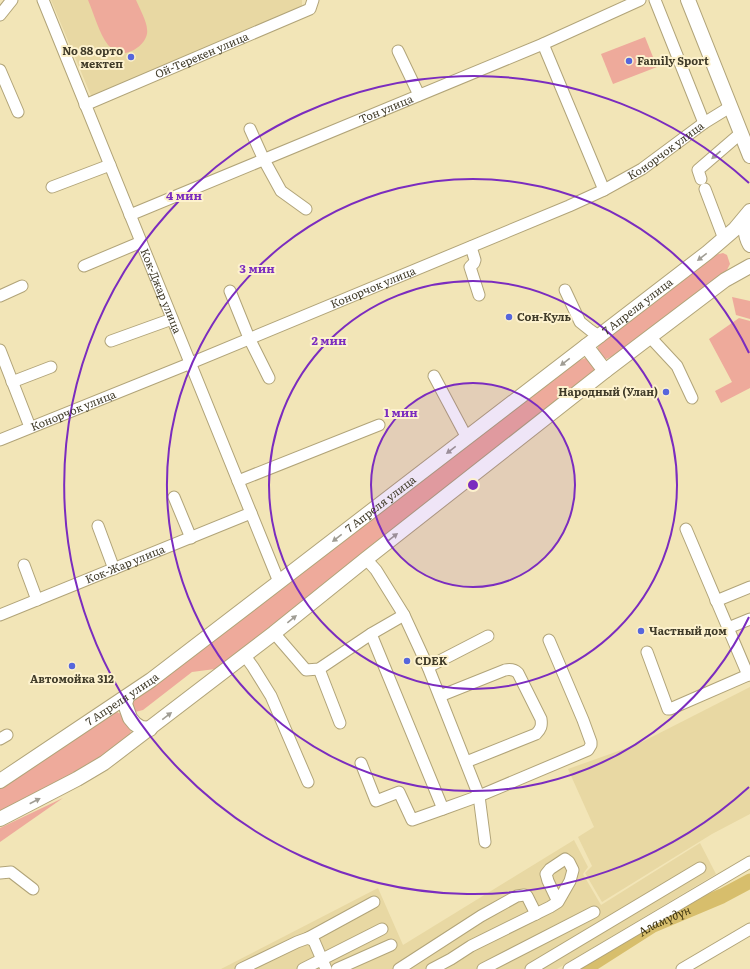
<svg xmlns="http://www.w3.org/2000/svg" width="750" height="969" font-family="Literata,serif">
<rect width="100%" height="100%" fill="#f2e5b7"/>
<g fill="#e8d8a3">
<path d="M51,0h251v6l-20,10 -190,82z"/>
<path d="M750,687v127l-38,20 -110,68 -17,-29 7,-7 -14,-29 16,-10 -26,-58 70,-25z"/>
<path d="M574,840l14,27 -5,7 18,31 99,-62 16,31 -159,95h-336l157,-81 25,57z"/>
</g>
<g fill="#eeaa9b">
<path d="M88,0h48c3,7 11,22 11,29 2,11 -11,23 -23,24 -6,0 -12,-4 -16,-8 -9,-12 -14,-31 -20,-45z"/>
<path d="M645,37l12,30 -44,17 -12,-30z"/>
<path d="M723,253l4,2 3,9 -3,6 -114,86 -7,3 -4,-1 -4,-5v-6l4,-6 113,-86z"/>
<path d="M732,297l18,4v18l-14,-4z"/>
<path d="M739,318l11,3v67l-29,15 -6,-12 17,-9 -23,-43z"/>
<path d="M588,357l7,11 -3,5 -307,243 -70,53 -23,3 -49,38 -8,2 -4,-4 1,-6 31,-24 415,-317z"/>
<path d="M117,712l8,4 5,10 1,8 -4,6 -41,27 -86,45v-25l112,-73z"/>
<path d="M63,798l-63,44v-14z"/>
</g>
<g fill="none" stroke-linecap="round" stroke-linejoin="round">
<path stroke="#d7be6c" stroke-width="15" id="s1" d="M584,969l69,-44 69,-29 28,-15"/>
<g stroke="#b1a479" stroke-width="13">
<g id="minor">
<path id="s2" d="M43,0l236,582"/>
<path d="M655,0l49,123"/>
<path d="M0,15l12,-15"/>
<path d="M543,44l61,146"/>
<path d="M398,51l21,44"/>
<path d="M0,70l18,42"/>
<path id="s3" d="M85,105l225,-96 3,-9"/>
<path d="M250,129l14,31 17,31 25,18"/>
<path d="M701,179l-3,-9 43,-37"/>
<path d="M52,187l58,-22"/>
<path d="M705,189l19,50"/>
<path id="s4" d="M130,215l413,-171 97,-44"/>
<path d="M471,247l4,13 -1,3 -4,4 9,28"/>
<path d="M84,266l57,-24"/>
<path d="M565,290l15,32 10,8 10,7"/>
<path d="M230,291l19,47 20,40"/>
<path d="M0,296l22,-10"/>
<path d="M650,337l27,29 15,32"/>
<path d="M111,341l61,-22"/>
<path d="M0,350l30,77"/>
<path d="M434,376l33,62"/>
<path d="M12,382l39,-15"/>
<path id="s5" d="M0,440l186,-75 383,-159 35,-16 38,-21 62,-46 26,-16"/>
<path d="M238,481l141,-56"/>
<path d="M174,497l17,41"/>
<path d="M98,526l16,43"/>
<path d="M686,529l62,146h2"/>
<path d="M366,559l10,11 28,45 24,52 51,129 6,46"/>
<path d="M24,565l13,35"/>
<path d="M716,601l34,-14"/>
<path id="s6" d="M0,615l251,-102"/>
<path d="M728,628l22,-9"/>
<path d="M274,633l32,37 13,-1 52,-35 33,-19"/>
<path d="M371,634l72,175"/>
<path d="M647,652l21,57h2l78,-34"/>
<path d="M245,656l8,11 18,29 37,86"/>
<path d="M428,667l60,-31"/>
<path d="M319,669l21,54"/>
<path d="M440,696l65,-26c5,-1 9,-1 13,3l23,46c1,7 0,10 -5,15l-70,28"/>
<path d="M0,739l7,-4"/>
<path d="M361,763l15,38 23,-9 13,28 31,-11 36,-13 109,-46 3,-5v-3l-8,-22 -34,-80"/>
<path d="M0,873l11,-1 22,17"/>
<path d="M308,938l66,-36"/>
<path d="M241,969l56,-27 11,-4 6,3 12,28"/>
<path d="M303,969l79,-40"/>
<path d="M337,969l54,-24"/>
<path d="M399,969l82,-53 36,-20 7,-1 3,1 9,18"/>
<path d="M432,969l19,-10 20,-13 79,-39 8,-5 12,-21 3,-11 -4,-8 -4,-3 -15,10 -4,5 2,7 10,21"/>
<path d="M483,969l111,-57"/>
<path d="M531,969l169,-101"/>
<path d="M569,969l181,-107"/>
<path d="M682,969l68,-40"/>
</g>
</g>
<g stroke="#b1a479" stroke-width="16">
<g id="major">
<path d="M688,0l62,156"/>
<path d="M749,214c-5,11 -5,20 1,31"/>
<path d="M586,346l19,25"/>
<path d="M127,697l-2,7 5,14 5,6 6,4 9,1"/>
<path id="s7" d="M0,781l151,-101 128,-98 428,-329 28,-24 15,-18"/>
<path d="M0,819l77,-40 27,-16 170,-130 92,-74 239,-188 120,-91 25,-14"/>
</g>
</g>
<use href="#minor" stroke="#fff" stroke-width="11"/>
<use href="#major" stroke="#fff" stroke-width="14"/>
</g>
<defs><path id="oneway-solid" d="M-6-.8H1V-3.2L6.5 0L1 3.2V.8H-6Z"/></defs>
<g fill="#a09d94">
<use href="#oneway-solid" transform="translate(716 155) rotate(139)"/>
<use href="#oneway-solid" transform="translate(702 257) rotate(142)"/>
<use href="#oneway-solid" transform="translate(565 362) rotate(142)"/>
<use href="#oneway-solid" transform="translate(451 450) rotate(142)"/>
<use href="#oneway-solid" transform="translate(393 537) rotate(-38)"/>
<use href="#oneway-solid" transform="translate(337 538) rotate(142)"/>
<use href="#oneway-solid" transform="translate(292 619) rotate(-39)"/>
<use href="#oneway-solid" transform="translate(167 716) rotate(-37)"/>
<use href="#oneway-solid" transform="translate(35 801) rotate(-27)"/>
</g>
<circle cx="473" cy="485" r="102" fill="#7b2cbf" fill-opacity=".12"/>
<g fill="none" stroke="#7b2cbf" stroke-width="2">
<circle cx="473" cy="485" r="102"/>
<circle cx="473" cy="485" r="204"/>
<path d="M749 617A306 306 0 1 1 749 353"/>
<path d="M749 787A409 409 0 1 1 749 183"/>
</g>
<g fill="#5666dc" stroke="#fdf2ce" stroke-width="1.5">
<circle cx="131" cy="57" r="4"/>
<circle cx="629" cy="61" r="4"/>
<circle cx="509" cy="317" r="4"/>
<circle cx="666" cy="392" r="4"/>
<circle cx="641" cy="631" r="4"/>
<circle cx="407" cy="661" r="4"/>
<circle cx="72" cy="666" r="4"/>
</g>
<g text-anchor="middle" stroke-width="4" stroke-linejoin="round" paint-order="stroke">
<g font-size="11" font-weight="bold" fill="#403b29" stroke="#fdf2ce" text-anchor="start">
<text x="123" y="55" text-anchor="end">No 88 орто<tspan x="123" dy="13">мектеп</tspan></text>
<text x="637" y="65">Family Sport</text>
<text x="517" y="321">Сон-Куль</text>
<text x="658" y="396" text-anchor="end">Народный (Улан)</text>
<text x="649" y="635">Частный дом</text>
<text x="415" y="665">CDEK</text>
<text x="72" y="683" text-anchor="middle">Автомойка 312</text>
</g>
<g font-size="11" fill="#403b29" stroke="#fdf2ce">
<text dy="4" stroke="none"><textPath href="#s3" startOffset="127">Ой-Терекен улица</textPath></text>
<text dy="4" stroke="none"><textPath href="#s4" startOffset="277">Тон улица</textPath></text>
<text dy="4" stroke="none"><textPath href="#s5" startOffset="727">Конорчок улица</textPath></text>
<text dy="4" stroke="none"><textPath href="#s5" startOffset="403">Конорчок улица</textPath></text>
<text dy="4" stroke="none"><textPath href="#s2" startOffset="314">Кок-Джар улица</textPath></text>
<text dy="4" stroke="none"><textPath href="#s7" startOffset="795">7 Апреля улица</textPath></text>
<text dy="4" stroke="none"><textPath href="#s5" startOffset="79">Конорчок улица</textPath></text>
<text dy="4" stroke="none"><textPath href="#s7" startOffset="471">7 Апреля улица</textPath></text>
<text dy="4" stroke="none"><textPath href="#s6" startOffset="135">Кок-Жар улица</textPath></text>
<text dy="4" stroke="none"><textPath href="#s7" startOffset="147">7 Апреля улица</textPath></text>
</g>
<g font-size="12" font-style="italic" fill="#3d330f" stroke="#fdf2ce">
<text dy="4" stroke="none"><textPath href="#s1" startOffset="94">Аламүдүн</textPath></text>
</g>
</g>
<circle cx="473" cy="485" r="6" fill="#7b2cbf" stroke="#fdf2ce" stroke-width="2"/>
<g font-size="12" text-anchor="middle" font-weight="bold" fill="#7b2cbf" stroke="#fdf2ce" stroke-width="4" stroke-linejoin="round" paint-order="stroke">
<text x="184" y="200">4 мин</text>
<text x="257" y="273">3 мин</text>
<text x="329" y="345">2 мин</text>
<text x="401" y="417">1 мин</text>
</g>
</svg>
